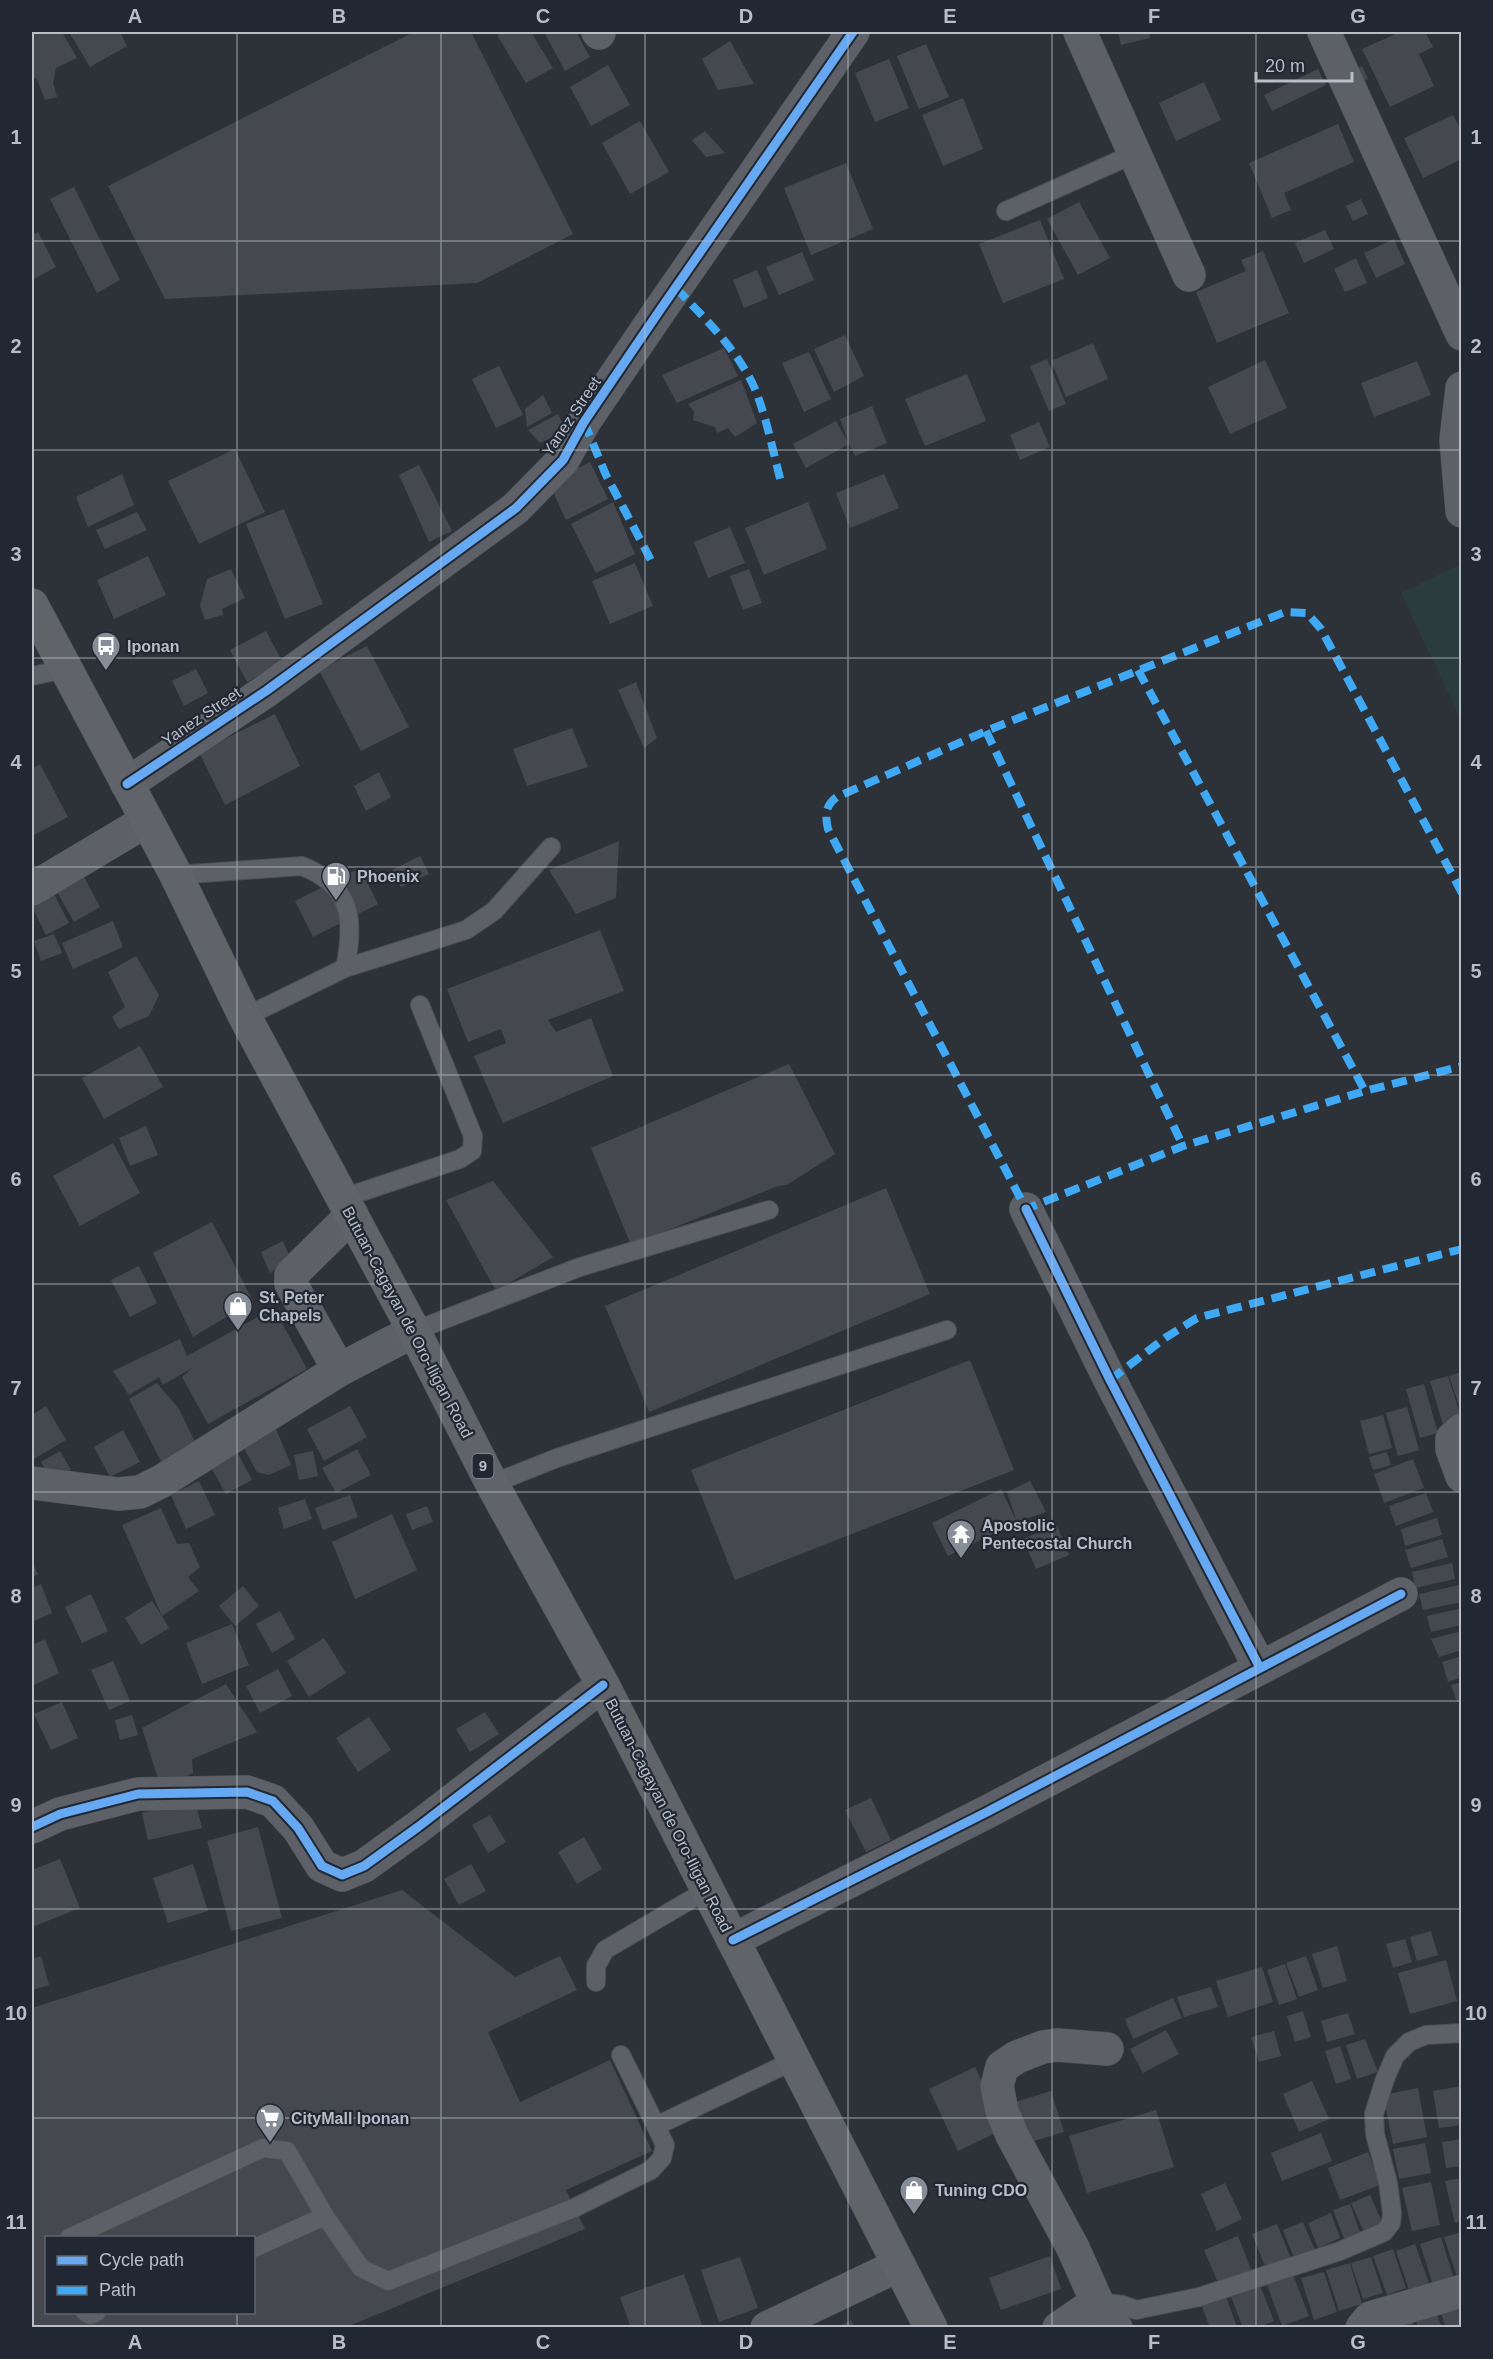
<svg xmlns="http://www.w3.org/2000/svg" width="1493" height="2359" font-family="Arial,sans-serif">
<rect width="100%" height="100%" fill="#2d3238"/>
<path fill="#2b3c3e" d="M1461,564v156l-60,-127z"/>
<g fill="#45494f" fill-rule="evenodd">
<path d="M32,32h30l15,26 -21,10 -3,15 4,14 -12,3 -8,-21 -5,-3z"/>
<path d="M69,32h51l7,14 -37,21z"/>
<path d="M414,32h57l102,202 -96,49 -312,16 -57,-113z"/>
<path d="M504,32h27l22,36 -27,15 -29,-48z"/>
<path d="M544,32h32l14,25 -25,14z"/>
<path d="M1118,32h31l1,6 -29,7z"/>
<path d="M1400,32h25l8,15 -14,7 15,32 -44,21 -28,-58z"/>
<path d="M730,41l24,43 -36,6 -16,-31z"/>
<path d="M926,44l23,53 -30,12 -22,-53z"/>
<path d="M889,59l20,49 -34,14 -20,-49z"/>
<path d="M608,65l22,40 -39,21 -21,-39z"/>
<path d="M1362,66l6,13 -12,7 -8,-13z"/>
<path d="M1318,69l8,16 -54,26 -8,-16z"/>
<path d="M1204,82l17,38 -45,21 -17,-38z"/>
<path d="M963,98l20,51 -40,17 -21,-51z"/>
<path d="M1453,115l9,17v27l-39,19 -19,-40z"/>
<path d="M640,121l29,51 -39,22 -28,-51z"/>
<path d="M1338,124l16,38 -70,31 7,17 -19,8 -23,-55z"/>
<path d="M705,131l20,22 -19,4 -14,-17z"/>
<path d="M846,163l27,66 -62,26 -27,-67z"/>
<path d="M74,187l46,93 -23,13 -47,-94z"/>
<path d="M1361,199l7,15 -15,7 -7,-15z"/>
<path d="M1079,202l31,56 -32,17 -31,-56z"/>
<path d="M1040,220l24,59 -61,24 -24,-59z"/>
<path d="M1325,230l9,19 -30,14 -9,-20z"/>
<path d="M38,232l18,35 -24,13v-45z"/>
<path d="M1394,239l11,25 -29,14 -12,-25z"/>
<path d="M1263,251l26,62 -72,30 -21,-51 50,-21 -5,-11z"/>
<path d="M802,252l12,28 -35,15 -13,-28z"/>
<path d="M1356,258l11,25 -22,9 -11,-23z"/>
<path d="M757,270l11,28 -24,10 -11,-28z"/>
<path d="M845,335l19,41 -30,16 -20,-43z"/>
<path d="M1093,343l15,36 -42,18 -15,-36z"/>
<path d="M724,348l14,28 -61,27 -15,-28z"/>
<path d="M809,352l22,47 -27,13 -22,-49z"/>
<path d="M1047,359l19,45 -17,7 -19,-45z"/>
<path d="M1265,360l22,48 -57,26 -22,-47z"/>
<path d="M1417,361l14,34 -57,22 -13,-34z"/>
<path d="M499,366l24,49 -27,13 -24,-49z"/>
<path d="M967,374l19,47 -61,25 -20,-47z"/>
<path d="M741,380l16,43 -22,14 -7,-9 -11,5 -2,-6 -22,-7 1,-8 -6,-8z"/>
<path d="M543,395l9,18 -25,14 -2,-18z"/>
<path d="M872,406l15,37 -32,13 -6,-12 -43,24 -13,-24 43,-23 13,23 -9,-25z"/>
<path d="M558,414l8,17 -26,12 -12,-13z"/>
<path d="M1039,422l11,25 -30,13 -10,-25z"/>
<path d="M235,449l30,63 -66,32 -31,-63z"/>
<path d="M590,462l18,37 -42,21 -17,-37z"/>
<path d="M419,465l33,66 -23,11 -30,-67z"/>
<path d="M122,474l12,31 -46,22 -12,-30z"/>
<path d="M884,474l15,34 -49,20 -14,-35z"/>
<path d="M613,502l22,52 -39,19 -25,-49z"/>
<path d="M808,502l19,47 -63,26 -19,-47z"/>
<path d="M284,509l39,95 -38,15 -39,-95z"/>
<path d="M137,512l10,18 -42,19 -9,-19z"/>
<path d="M730,527l15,36 -37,15 -14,-36z"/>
<path d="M148,556l18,39 -52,24 -17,-39z"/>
<path d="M635,563l18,43 -43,18 -18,-43z"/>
<path d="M231,569l14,29 -23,11 1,6 -18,5 -5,-14 7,-27z"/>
<path d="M749,569l13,34 -19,7 -13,-34z"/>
<path d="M266,631l17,32 -36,19 -17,-32z"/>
<path d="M367,646l42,81 -48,24 -42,-81z"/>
<path d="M196,669l12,24 -24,13 -12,-25z"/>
<path d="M636,682l21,56 -13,10 -26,-58z"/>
<path d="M275,714l25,52 -75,39 -26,-53z"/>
<path d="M572,728l16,39 -61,19 -14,-37z"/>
<path d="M40,764l28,53 -36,19v-67z"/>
<path d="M379,772l12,25 -25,14 -12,-25z"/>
<path d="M619,841l-3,57 -40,16 -27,-44z"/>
<path d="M420,856l9,18 -28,13 -9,-17z"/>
<path d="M360,868l18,36 -65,33 -18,-36z"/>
<path d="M84,877l16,30 -26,15 -17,-30z"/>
<path d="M54,894l15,29 -23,12 -14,-28z"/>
<path d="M113,921l10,26 -50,22 -11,-26z"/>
<path d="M600,930l24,61 -76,29 8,12 35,-14 22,58 -110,47 -29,-67 32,-13 -5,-14 -33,13 -21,-53z"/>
<path d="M54,934l8,19 -21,8 -7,-20z"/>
<path d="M136,956l23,39 -10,21 -30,13 -7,-12 13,-10 -17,-35z"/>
<path d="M140,1046l23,41 -59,32 -22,-41z"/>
<path d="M789,1064l46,90 -48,31 -9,1 -147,59 -40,-97z"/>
<path d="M146,1126l12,29 -28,11 -11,-28z"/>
<path d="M113,1143l27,50 -60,33 -27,-50z"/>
<path d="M493,1181l60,76 -57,34 -50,-91z"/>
<path d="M886,1188l44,106 -281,118 -44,-106z"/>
<path d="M212,1222l41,79 -60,36 -40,-84z"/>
<path d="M283,1241l8,18 -21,14 -9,-21z"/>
<path d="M139,1266l18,37 -27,14 -19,-37z"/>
<path d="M274,1308l33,61 -99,55 -26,-47 10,-9 -29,17 -4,-8 -30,18 -16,-24 67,-32 7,17z"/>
<path d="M970,1360l44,110 -279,110 -44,-110z"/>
<path d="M1462,1372v40h-1l-12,-36z"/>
<path d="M1448,1376l14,44 -17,11 -15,-50z"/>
<path d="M157,1383l22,26 18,37 -35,17 -33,-64z"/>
<path d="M1424,1384l14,49 -18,5 -14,-49z"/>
<path d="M46,1406l20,34 -34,20v-45z"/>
<path d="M350,1406l17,31 -43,24 -17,-32z"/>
<path d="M1407,1407l12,43 -21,6 -12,-43z"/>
<path d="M1383,1415l9,33 -23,6 -9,-33z"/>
<path d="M274,1424l17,41 -22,10 -12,-3 -18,-33z"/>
<path d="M123,1430l17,32 -30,15 -16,-30z"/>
<path d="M234,1446l18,34 -26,14 -19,-34z"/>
<path d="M357,1449l14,26 -35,18 -14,-25z"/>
<path d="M60,1451l11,19 -19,11 -11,-19z"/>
<path d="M313,1451l5,25 -19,4 -5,-25z"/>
<path d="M1387,1452l4,13 -18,5 -4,-13z"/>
<path d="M1413,1459l11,29 -40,15 -10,-29z"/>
<path d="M199,1481l16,34 -29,14 -15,-34z"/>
<path d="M1030,1481l16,31 -29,10 -69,34 -16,-33 69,-34 16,33 -10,-30z"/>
<path d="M1426,1493l7,19 -37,14 -7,-20z"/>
<path d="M350,1495l8,22 -35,13 -8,-22z"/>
<path d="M305,1499l7,20 -28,10 -6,-21z"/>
<path d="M427,1506l6,16 -21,8 -6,-16z"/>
<path d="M161,1508l16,36 12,-1 11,24 -12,10 11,14 -37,25 7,12 -28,17 -16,-27 27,-17 10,15 -40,-91z"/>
<path d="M392,1514l25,56 -62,29 -23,-57z"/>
<path d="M1437,1518l5,17 -37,11 -4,-17z"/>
<path d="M1057,1525l12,30 -33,14 -13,-30z"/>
<path d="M1442,1539l6,18 -37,11 -6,-18z"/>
<path d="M32,1562l6,12 -6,4z"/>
<path d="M1452,1563l3,16 -40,9 -3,-16z"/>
<path d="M41,1584l11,29 -20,9v-34z"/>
<path d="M1459,1585l3,17 -39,8 -4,-16z"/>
<path d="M243,1586l16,20 -24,20 -16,-20z"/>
<path d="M91,1594l17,37 -26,12 -17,-36z"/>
<path d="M1462,1608v17l-31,7 -4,-16z"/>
<path d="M280,1611l15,28 -23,14 -16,-29z"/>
<path d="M232,1624l17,41 -47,19 -16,-41z"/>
<path d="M1462,1631v19l-23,7 -8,-18z"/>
<path d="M324,1638l22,35 -37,24 -22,-36z"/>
<path d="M45,1639l14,34 -27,13v-41z"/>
<path d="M1462,1656v21l-14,5 -6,-20z"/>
<path d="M113,1661l17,40 -21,9 -18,-40z"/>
<path d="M278,1669l14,27 -32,17 -14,-27z"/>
<path d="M1462,1682v18l-5,2 -6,-17z"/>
<path d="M226,1684l31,48 -65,27 1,14 -32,15 -19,-60z"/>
<path d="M62,1702l16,36 -27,12 -17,-36z"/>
<path d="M485,1712l14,22 -29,18 -14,-23z"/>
<path d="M132,1715l6,20 -18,5 -5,-20z"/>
<path d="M369,1717l22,33 -33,22 -22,-34z"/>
<path d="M871,1798l20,42 -25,12 -21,-42z"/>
<path d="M195,1801l7,27 -54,12 -6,-27z"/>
<path d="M490,1815l16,27 -18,11 -16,-28z"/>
<path d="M258,1827l24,91 -51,13 -24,-90z"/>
<path d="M584,1837l18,32 -25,15 -19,-32z"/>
<path d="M60,1859l20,49 -48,19v-57z"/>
<path d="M193,1864l15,47 -40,12 -15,-45z"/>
<path d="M471,1864l15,27 -27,14 -15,-26z"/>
<path d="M402,1890l113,87 45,-21 17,34 -89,42 32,70 90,-42 42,91 -86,39 19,39 -241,99h-312v-320zM46,2238h208v74h-208z"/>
<path d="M1431,1931l7,24 -21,6 -7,-24z"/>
<path d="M1405,1939l7,23 -19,6 -7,-24z"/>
<path d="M1337,1946l10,35 -24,7 -11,-34z"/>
<path d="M41,1956l8,29 -17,5v-31z"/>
<path d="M1306,1956l12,34 -19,7 -13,-34z"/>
<path d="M1446,1960l11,41 -47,13 -12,-41z"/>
<path d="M1285,1964l12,35 -18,6 -12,-35z"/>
<path d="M1262,1967l11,35 -45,15 -12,-36z"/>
<path d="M1211,1987l7,20 -34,10 -7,-20z"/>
<path d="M1173,1998l9,20 -49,21 -8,-20z"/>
<path d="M1303,2011l8,26 -16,5 -8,-26z"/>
<path d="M1348,2013l7,21 -28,8 -6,-21z"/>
<path d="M1166,2030l13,24 -36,19 -13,-24z"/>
<path d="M1274,2031l7,25 -22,6 -8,-25z"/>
<path d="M1365,2039l13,33 -21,7 -11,-34z"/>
<path d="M1340,2046l11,33 -15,5 -11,-33z"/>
<path d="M975,2067l29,62 -46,22 -29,-62z"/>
<path d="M1312,2081l17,38 -30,13 -16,-38z"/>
<path d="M1462,2086v39l-23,3 -6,-37z"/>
<path d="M1418,2088l9,49 -34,7 -10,-49z"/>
<path d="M1051,2091l13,41 -37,11 -12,-41z"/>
<path d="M1156,2110l18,57 -87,26 -18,-57z"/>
<path d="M1321,2133l11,28 -50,20 -11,-28z"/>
<path d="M1462,2139v27l-16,2 -4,-26z"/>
<path d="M1425,2143l6,30 -32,6 -6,-30z"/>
<path d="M1368,2152l12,33 -40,15 -12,-32z"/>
<path d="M1462,2178v43l-7,2 -10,-42z"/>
<path d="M1431,2182l9,43 -28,6 -10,-43z"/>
<path d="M1225,2183l17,36 -25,12 -16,-37z"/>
<path d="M1370,2195l13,29 -19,8 -13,-29z"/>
<path d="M1350,2204l11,31 -16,6 -12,-31z"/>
<path d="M1331,2213l9,25 -22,10 -10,-25z"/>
<path d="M1303,2222l12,28 -21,8 -11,-28z"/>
<path d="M1277,2224l15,37 -25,10 -15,-37z"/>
<path d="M1462,2232v46l-4,2 -14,-43z"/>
<path d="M1238,2236l14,36 -33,13 -15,-35z"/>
<path d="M1441,2237l13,42 -21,6 -13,-41z"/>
<path d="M1415,2244l14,39 -20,7 -13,-39z"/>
<path d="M1393,2249l13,39 -19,7 -14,-39z"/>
<path d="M1050,2256l11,33 -60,21 -12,-32z"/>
<path d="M740,2257l18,51 -39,14 -18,-52z"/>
<path d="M1371,2257l12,36 -20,6 -12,-36z"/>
<path d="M1350,2263l12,41 -23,7 -13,-41z"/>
<path d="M1292,2272l17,44 -27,10 -16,-44z"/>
<path d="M1324,2272l13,40 -23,8 -13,-42z"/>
<path d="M684,2274l19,54h-72l-11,-31z"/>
<path d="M1259,2283l15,38 -17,7h-14l-13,-34z"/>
<path d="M1224,2291l13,36 -27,1 -10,-27z"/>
<path d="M1462,2306v22h-16l-5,-15z"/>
<path d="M1437,2314l5,14h-24l-2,-7z"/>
<path d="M851,2320l4,8h-20z"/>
<path d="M1412,2321l2,7h-21z"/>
</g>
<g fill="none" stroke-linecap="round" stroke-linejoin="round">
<g stroke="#4b4e53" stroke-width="20">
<g id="service">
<path d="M1006,211l130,-58"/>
<path d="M32,676l33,-7"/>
<path d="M176,875l126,-9c50,20 53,54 43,102"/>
<path d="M245,1017l100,-49 121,-38 28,-19 57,-64"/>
<path d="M343,1198l117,-39 12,-8 1,-15 -53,-131"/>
<path d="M414,1331l166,-64 189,-57"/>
<path d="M492,1484l65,-26 390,-128"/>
<path d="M596,1982v-16l9,-16 102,-60"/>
<path d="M621,2055l35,71 139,-66"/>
<path d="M69,2238l194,-90 24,3 38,65 36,52 27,13 186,-73 77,-38 11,-12 3,-13 -9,-19"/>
<path d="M254,2248l71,-32"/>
<path d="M1097,2302l26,3 13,5 63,-13 141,-46 44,-19 7,-9 1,-10 -4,-30 -13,-49 -1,-20 11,-35 10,-23 14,-14 17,-7 36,-2"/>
<path d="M85,2312l5,3 7,-3"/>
</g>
</g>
<g stroke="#4b4e53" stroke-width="34">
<g id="minor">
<path d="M598,32l1,1"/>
<path d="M1080,32l109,243"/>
<path d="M1324,32l138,302"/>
<path d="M1462,388l-6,52 6,71"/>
<path d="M127,784l139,-93 250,-183 47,-48 21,-38 76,-112 193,-278"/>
<path d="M32,889l114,-68"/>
<path d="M1026,1209l84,171 149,286"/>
<path d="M339,1370l-48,-86v-9l61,-60"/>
<path d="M1462,1430l-10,9v10l10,27"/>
<path d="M32,1483l86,11 22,-2 22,-11 177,-111 75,-39"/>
<path d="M32,1827l28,-13 78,-20 109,-2 26,9 25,27 24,38 20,9 22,-9 54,-39 185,-142"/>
<path d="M733,1940l252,-127 416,-219"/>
<path d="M1097,2302l-24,-54 -61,-113 -10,-24 -5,-25 5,-19 15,-10 26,-10 14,-2 50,4"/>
<path d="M767,2328l132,-63"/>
<path d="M1059,2328l38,-26 19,26"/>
<path d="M1362,2328l8,-10 92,-27"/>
</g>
</g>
<g stroke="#4a4e54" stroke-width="34">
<path id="trunk" d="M32,605l144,270 69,142 169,314 78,153 111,201 328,643"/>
</g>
<use href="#service" stroke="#5d6066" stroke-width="18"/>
<use href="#minor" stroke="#5d6066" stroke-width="33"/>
<use href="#trunk" stroke="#606468" stroke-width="33"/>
<g stroke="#3fa9f5" stroke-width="8" stroke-dasharray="15 8" stroke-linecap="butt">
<path d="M676,288c29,31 62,62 79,101 12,30 18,63 26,93"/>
<path d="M584,422l22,53 46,87"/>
<path d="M1138,670l227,421"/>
<path d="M986,731l197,415"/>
<path d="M1462,893l-141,-264 -14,-16 -22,-1 -299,119 -149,66c-12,8 -12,19 -9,32l198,380 157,-63 182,-55 97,-25"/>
<path d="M1110,1380l55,-42 32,-20 265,-69"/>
</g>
<g stroke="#212833" stroke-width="13">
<g id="cycleway">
<path d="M127,784l139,-93 250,-183 47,-48 21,-38 76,-112 193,-278"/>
<path d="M1026,1209l84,171 149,286"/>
<path d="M32,1827l28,-13 78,-20 109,-2 26,9 25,27 24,38 20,9 22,-9 54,-39 185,-142"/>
<path d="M733,1940l252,-127 416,-219"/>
</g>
</g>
<use href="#cycleway" stroke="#66a8f1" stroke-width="9"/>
</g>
<path fill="none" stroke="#b8bec8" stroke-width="1.5" stroke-opacity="0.55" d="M237,32v2206M441,32v2296M645,32v2296M848,32v2296M1052,32v2296M1256,32v2296M32,241h1430M32,450h1430M32,658h1430M32,867h1430M32,1075h1430M32,1284h1430M32,1492h1430M32,1701h1430M32,1909h1430M32,2118h1430M237,2312v16"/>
<defs>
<g id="bus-pin" transform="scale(1.5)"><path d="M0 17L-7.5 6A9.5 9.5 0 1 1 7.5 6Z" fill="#878d96" stroke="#212833"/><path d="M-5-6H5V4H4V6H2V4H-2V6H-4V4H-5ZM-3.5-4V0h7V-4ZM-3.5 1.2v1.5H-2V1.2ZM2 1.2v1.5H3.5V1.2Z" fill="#fff"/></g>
<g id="fuel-pin" transform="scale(1.5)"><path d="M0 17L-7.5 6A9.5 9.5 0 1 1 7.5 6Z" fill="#878d96" stroke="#212833"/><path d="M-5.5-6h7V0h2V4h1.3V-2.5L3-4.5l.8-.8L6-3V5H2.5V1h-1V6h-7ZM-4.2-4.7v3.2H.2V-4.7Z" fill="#fff"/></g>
<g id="shop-pin" transform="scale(1.5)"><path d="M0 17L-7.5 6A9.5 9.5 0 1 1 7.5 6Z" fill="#878d96" stroke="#212833"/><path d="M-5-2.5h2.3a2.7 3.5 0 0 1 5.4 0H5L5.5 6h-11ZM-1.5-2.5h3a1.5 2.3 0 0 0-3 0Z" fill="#fff"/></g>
<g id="temple-pin" transform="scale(1.5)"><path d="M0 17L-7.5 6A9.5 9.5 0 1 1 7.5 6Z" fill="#878d96" stroke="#212833"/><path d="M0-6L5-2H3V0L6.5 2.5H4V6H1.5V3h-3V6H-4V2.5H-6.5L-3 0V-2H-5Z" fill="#fff"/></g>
<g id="supermarket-pin" transform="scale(1.5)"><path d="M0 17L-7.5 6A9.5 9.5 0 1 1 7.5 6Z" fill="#878d96" stroke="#212833"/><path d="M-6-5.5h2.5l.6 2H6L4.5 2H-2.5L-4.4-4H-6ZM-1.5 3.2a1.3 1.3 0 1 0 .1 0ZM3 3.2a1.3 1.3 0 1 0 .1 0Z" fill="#fff"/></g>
</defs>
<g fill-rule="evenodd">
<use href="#bus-pin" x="106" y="646"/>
<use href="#fuel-pin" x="336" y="876"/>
<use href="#shop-pin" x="238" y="1306"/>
<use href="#temple-pin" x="961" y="1534"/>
<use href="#supermarket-pin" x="270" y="2118"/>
<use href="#shop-pin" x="914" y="2190"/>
</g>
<g text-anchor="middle" stroke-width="4.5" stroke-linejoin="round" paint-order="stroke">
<rect fill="#212833" stroke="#8b919b" stroke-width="1.5" x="472.5" y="1454" width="21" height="24" rx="4.5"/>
<g font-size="15" font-weight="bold" fill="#b8bec8">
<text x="483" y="1471">9</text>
</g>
<g font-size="16" fill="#b8bec8" stroke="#212833">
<text transform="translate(571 416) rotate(-56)" y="6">Yanez Street</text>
<text transform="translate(201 716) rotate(-34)" y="6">Yanez Street</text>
<text transform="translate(408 1322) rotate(62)" y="6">Butuan-Cagayan de Oro-Iligan Road</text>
<text transform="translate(669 1815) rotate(63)" y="6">Butuan-Cagayan de Oro-Iligan Road</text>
</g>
<g font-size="16" font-weight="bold" fill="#b8bec8" stroke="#212833" text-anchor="start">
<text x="127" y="652">Iponan</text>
<text x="357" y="882">Phoenix</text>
<text x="259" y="1303">St. Peter<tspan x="259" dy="18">Chapels</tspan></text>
<text x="982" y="1531">Apostolic<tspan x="982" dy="18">Pentecostal Church</tspan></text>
<text x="291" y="2124">CityMall Iponan</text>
<text x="935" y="2196">Tuning CDO</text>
</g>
</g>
<rect width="1493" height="2359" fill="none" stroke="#212833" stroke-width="66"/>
<rect x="45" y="2236" width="210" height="78" fill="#212833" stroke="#5d646f" stroke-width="1.5"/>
<rect x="57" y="2256" width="30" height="9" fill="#66a8f1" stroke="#5d646f" stroke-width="1.5"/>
<text x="99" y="2266" font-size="18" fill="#b8bec8">Cycle path</text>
<rect x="57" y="2286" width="30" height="9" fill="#3fa9f5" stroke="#5d646f" stroke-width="1.5"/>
<text x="99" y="2296" font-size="18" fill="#b8bec8">Path</text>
<path d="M1256 72v9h96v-9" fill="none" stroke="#b8bec8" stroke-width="3"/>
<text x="1265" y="72" font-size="18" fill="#b8bec8" stroke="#212833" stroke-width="4.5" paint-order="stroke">20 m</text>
<rect x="33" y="33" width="1427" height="2293" fill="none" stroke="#b8bec8" stroke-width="2"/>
<g font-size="20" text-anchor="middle" font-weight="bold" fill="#b8bec8">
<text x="135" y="23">A</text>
<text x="339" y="23">B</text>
<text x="543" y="23">C</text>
<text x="746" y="23">D</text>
<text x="950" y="23">E</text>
<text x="1154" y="23">F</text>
<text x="1358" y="23">G</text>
<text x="16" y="144">1</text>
<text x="1476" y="144">1</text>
<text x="16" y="353">2</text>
<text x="1476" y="353">2</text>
<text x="16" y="561">3</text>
<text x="1476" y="561">3</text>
<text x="16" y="769">4</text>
<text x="1476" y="769">4</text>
<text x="16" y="978">5</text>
<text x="1476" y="978">5</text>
<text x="16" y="1186">6</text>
<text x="1476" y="1186">6</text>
<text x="16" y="1395">7</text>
<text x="1476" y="1395">7</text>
<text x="16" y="1603">8</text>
<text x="1476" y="1603">8</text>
<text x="16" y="1812">9</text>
<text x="1476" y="1812">9</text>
<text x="16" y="2020">10</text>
<text x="1476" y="2020">10</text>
<text x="16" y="2229">11</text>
<text x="1476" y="2229">11</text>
<text x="135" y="2349">A</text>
<text x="339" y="2349">B</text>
<text x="543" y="2349">C</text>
<text x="746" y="2349">D</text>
<text x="950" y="2349">E</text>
<text x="1154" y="2349">F</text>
<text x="1358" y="2349">G</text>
</g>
</svg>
